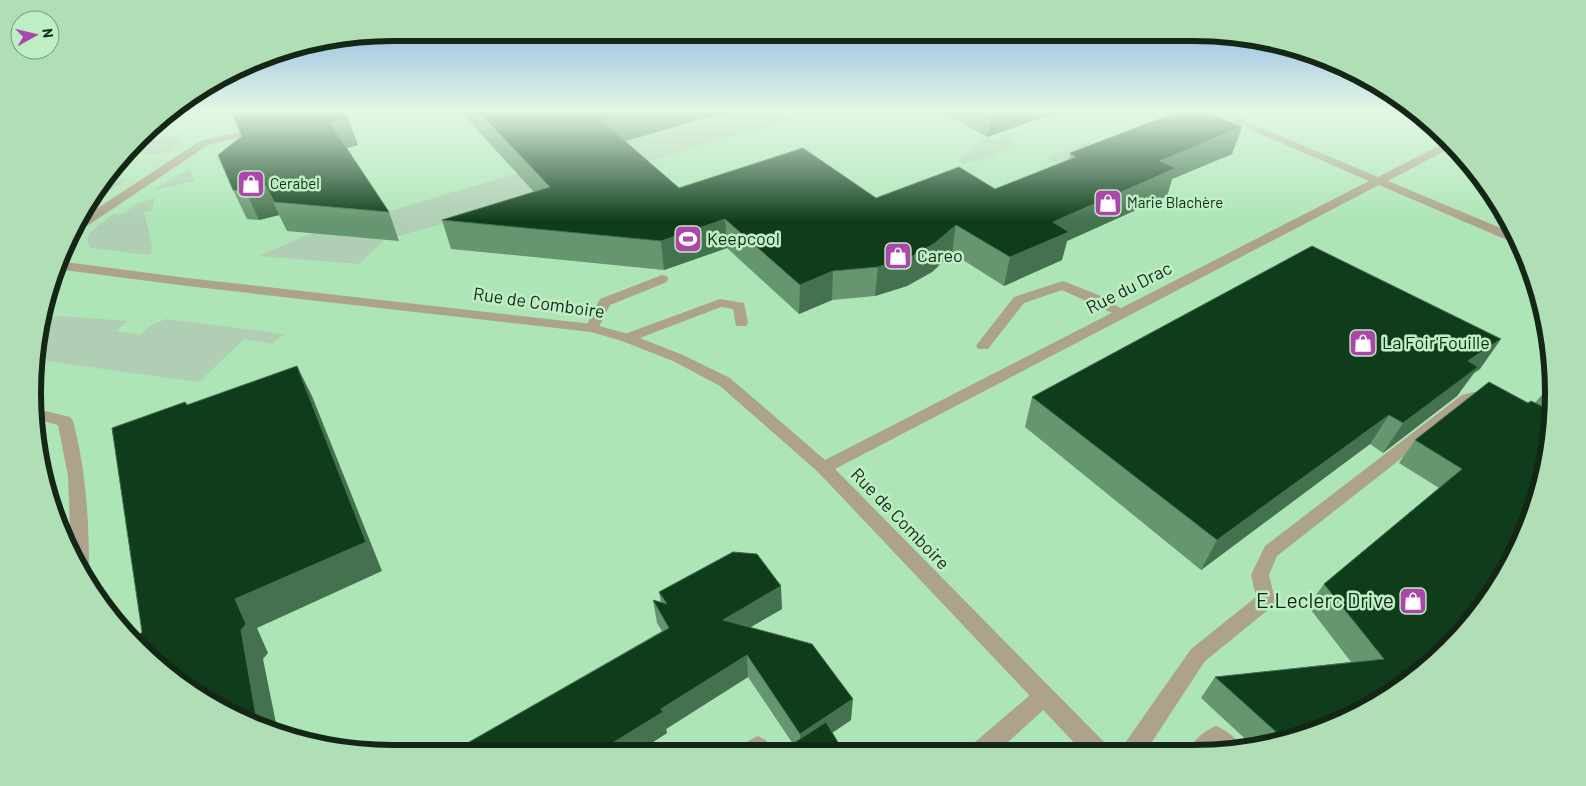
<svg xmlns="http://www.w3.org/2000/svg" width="1586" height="786" font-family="Barlow,sans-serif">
<rect width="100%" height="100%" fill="#beefc4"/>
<path fill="#aee5b6" d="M170,111h1245l33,27 45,55 33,62 21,68 6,70 -6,71 -21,67 -47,81 -148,114 -91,24 -847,3 -71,-6 -67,-21 -100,-62 -48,-52 -37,-59 -34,-113 3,-118 21,-67 33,-62z"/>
<g fill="#afceb3">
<path d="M729,111h89l-435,130 -24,23 -100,-8 43,-19z"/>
<path d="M179,135l3,8c-18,13 -29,12 -51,10l8,-9z"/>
<path d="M985,137l8,4 12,-4 10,7 -27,14 -26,6 -4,-4z"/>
<path d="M1089,142l32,17 -51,10 -23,-11z"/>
<path d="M189,169l6,12 -44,10z"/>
<path d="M128,179l-42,27c13,-24 17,-21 42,-27z"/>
<path d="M155,198l-4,13 -7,1 9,38 -4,5 -58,-7 -4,-7 3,-8 23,-19h10l13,-10z"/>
<path d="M61,316l67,5 -12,10 24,4 11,-10 15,-6 119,15 -13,10 -28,-5 -45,43 -161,-22 2,-40z"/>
</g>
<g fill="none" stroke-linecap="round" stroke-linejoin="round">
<g fill="#ada38a" fill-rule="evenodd">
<path d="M259,127l5,3 -1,2 -55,13 -130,87h-6l6,-11 122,-80z"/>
<path d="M662,275l5,1 1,3 -1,3 -57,23 -13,26h-10l-2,-3 15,-29z"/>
<path d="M1063,281l38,15 27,17 -7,4 -59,-27 -38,13 -36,46h-10l-2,-3 2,-3 36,-46z"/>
<path d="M720,299l24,4 4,20 -2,3h-10l-3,-17 -12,-2 -89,34h-10l-2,-3 2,-3z"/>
<path d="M1474,392l18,4 3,4 -3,4 -5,1 -15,-2 -195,153 -8,19 6,25 -2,6 -68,55 -59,90h-24l3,-8 66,-94 65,-52 -5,-22 14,-29 197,-151z"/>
<path d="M37,409l33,8 3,4c13,49 16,98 16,149l-5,6 -13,-21 -3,-79 -10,-51 -22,-6z"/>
<path d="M1044,686l7,3 3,7 -3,7 -53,48h-27l3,-8 63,-54z"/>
<path d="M1216,726c11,4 22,13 27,24l-54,1c5,-12 16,-21 27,-25z"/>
<path d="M758,736l8,4 3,7 -2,5h-28l3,-8z"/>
</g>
<path fill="#ada38a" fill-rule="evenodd" d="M1208,111h13l157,66 72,-37 4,6 -66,35 127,53 5,9h-6l-135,-58 -544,284 270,274 3,8h-26l-264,-279 -98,-86 -47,-25 -51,-20 -31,-9 -404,-46 -131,-17 2,-8 129,17 405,46 40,11 51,20 47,23 95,82 544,-279z"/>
</g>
<g fill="#669670">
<path d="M230,111h113l15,34 -12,3 43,64 10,29 -112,-10 -8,-16 -20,5 -12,-1 -14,-29 9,-54z"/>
<path d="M460,111h269l-104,30 54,47 197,10 119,-9 74,-29 1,-7 172,-26 -10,27 -60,25 -5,17 -100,45 -5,19 -58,26 -52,-33 -20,19 -25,14 -32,10 -43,4 -33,14 -72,-66 -63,22 -213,-21 -9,-29 92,-28z"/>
<path d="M940,111h121l-74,26z"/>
<path d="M1494,195l7,14 -12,-5z"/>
<path d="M1480,369l-6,4 -17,23 -74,57 -13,-9 -169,126 -176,-143 7,-30z"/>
<path d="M1545,391l9,2 -7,71 -216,262 -77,21 -53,-49 14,-21 136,-15 -43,-56 16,-22 115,-96 -40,-25 16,-23 113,-37h7z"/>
<path d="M659,592l123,17 -32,18 101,93 -19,13 7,11v8h-59l13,-8 -45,-67 -82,52 1,4 -31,20h-186l212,-122 -5,-8 -4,-23 8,3z"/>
</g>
<g fill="#44724e">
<path d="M637,111h92l-123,36 -4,-26z"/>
<path d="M992,111h69l-74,26z"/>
<path d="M348,118l10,27 -18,5 -10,-27z"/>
<path d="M1242,127l-10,27 -60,25 -5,17 -100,45 -5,19 -58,26 6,-29 43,-35 107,-61z"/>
<path d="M266,186l13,29 -20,5 -13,-28z"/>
<path d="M725,219l2,29 -63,22 -3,-29z"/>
<path d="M956,225l-4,28 -20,19 -25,14 -32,10 3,-29z"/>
<path d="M833,271l-1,29 -33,14 1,-29z"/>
<path d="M1501,339l-21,30 -6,4 -17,23 -74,57 20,-30 65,-62z"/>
<path d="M297,366l15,30 70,175 -125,57 11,25 -5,6 15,74 -23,-7 -4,-2 -16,-125z"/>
<path d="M1389,415l-19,29 -169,126 16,-30z"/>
<path d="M781,586l1,23 -57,33 -2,-22z"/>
<path d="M747,655l1,22 -82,52 1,4 -31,20h-40l65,-44z"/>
<path d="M853,699l-2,21 -47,32h-4v-18z"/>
</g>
<g fill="#0f3d1b" stroke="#44724e">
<path d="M236,111h107l5,7 -18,5 59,89 -115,-10 -8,-16 -20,6 -13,-2 -15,-35 24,-19 -11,-24z"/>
<path d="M478,111h159l-35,10 77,67 124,-40 73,50 83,-31 36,22 81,-32 -6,-4 110,-42h24l38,16 -82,34 16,7 -123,54 16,10 -59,25 -54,-32 -21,18 -24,14 -33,10 -45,4 -33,14 -75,-66 -64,22 -219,-21 108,-33z"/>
<path d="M1312,246l189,93 -33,22 10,6 -75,56 -14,-8 -172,125 -185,-143z"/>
<path d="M297,366l69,176 -131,57 11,25 -5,6 15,86 -5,8 -96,-60 -21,-23 8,-9 -30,-204 73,-26 2,3z"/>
<path d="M1489,382l39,21 3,-2 21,10 -5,53 -21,67 -47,81 -66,67 -82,47 -47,13 -69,-62 169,-18 -60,-75 138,-115 -47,-29z"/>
<path d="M1553,385l1,8 -1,3 -8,-5z"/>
<path d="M733,552l24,2 24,32 -58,34 89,24 41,55 -53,35 -53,-79 -86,54 2,3 -67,41h-146l219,-125 -16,-28 14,4 -8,-12z"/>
<path d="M826,722l13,22 -1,8h-58z"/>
</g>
<linearGradient id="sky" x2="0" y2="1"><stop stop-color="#85aee2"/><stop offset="0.5" stop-color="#e2f8e4"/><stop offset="1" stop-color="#e2f8e4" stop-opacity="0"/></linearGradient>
<rect width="1586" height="221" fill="url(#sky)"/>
<defs>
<g id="shop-square" transform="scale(1.4375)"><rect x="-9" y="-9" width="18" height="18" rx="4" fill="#ac46aa" stroke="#beefc4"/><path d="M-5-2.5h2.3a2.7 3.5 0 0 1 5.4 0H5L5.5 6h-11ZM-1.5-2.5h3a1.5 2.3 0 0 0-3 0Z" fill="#fff"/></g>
<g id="stadium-square" transform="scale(1.4375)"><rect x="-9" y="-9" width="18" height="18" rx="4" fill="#ac46aa" stroke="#beefc4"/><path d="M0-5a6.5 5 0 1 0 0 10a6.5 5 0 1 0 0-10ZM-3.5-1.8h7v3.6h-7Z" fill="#fff"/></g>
</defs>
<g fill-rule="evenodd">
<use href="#shop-square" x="251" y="184"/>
<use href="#shop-square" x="1108" y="203"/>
<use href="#stadium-square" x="688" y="239"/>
<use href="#shop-square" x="898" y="256"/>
<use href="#shop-square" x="1363" y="343"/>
<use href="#shop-square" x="1413" y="601"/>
</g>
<g text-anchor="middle" stroke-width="5" stroke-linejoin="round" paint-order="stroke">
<g font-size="15" fill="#142717" stroke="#beefc4" text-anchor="start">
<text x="270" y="189">Cerabel</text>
<text x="1127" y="208">Marie Blachère</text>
</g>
<g font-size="18" fill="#142717" stroke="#beefc4" text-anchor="start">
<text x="707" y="245">Keepcool</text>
<text x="917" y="262">Careo</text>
<text x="1382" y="349">La Foir'Fouille</text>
</g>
<g font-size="18" fill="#142717" stroke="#beefc4">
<text transform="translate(1129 288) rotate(-27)" y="6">Rue du Drac</text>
<text transform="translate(539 303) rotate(8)" y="6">Rue de Comboire</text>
<text transform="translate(900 519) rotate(46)" y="6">Rue de Comboire</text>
</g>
<g font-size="21" fill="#142717" stroke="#beefc4" text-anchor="end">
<text x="1394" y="608">E.Leclerc Drive</text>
</g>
</g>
<path d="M0 0H1586V786H0ZM393 41H1193A352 352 0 0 1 1545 393V393A352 352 0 0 1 1193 745H393A352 352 0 0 1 41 393V393A352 352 0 0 1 393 41Z" fill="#b0dfb6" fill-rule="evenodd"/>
<path fill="none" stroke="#142717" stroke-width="6" d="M393 41H1193A352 352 0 0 1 1545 393V393A352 352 0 0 1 1193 745H393A352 352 0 0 1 41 393V393A352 352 0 0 1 393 41Z"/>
<g transform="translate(35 35) rotate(82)"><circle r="24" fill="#beefc4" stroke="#7a9f7f"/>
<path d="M0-4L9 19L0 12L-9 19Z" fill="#ac46aa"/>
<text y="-8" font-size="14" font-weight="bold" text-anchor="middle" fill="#142717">N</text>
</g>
</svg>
